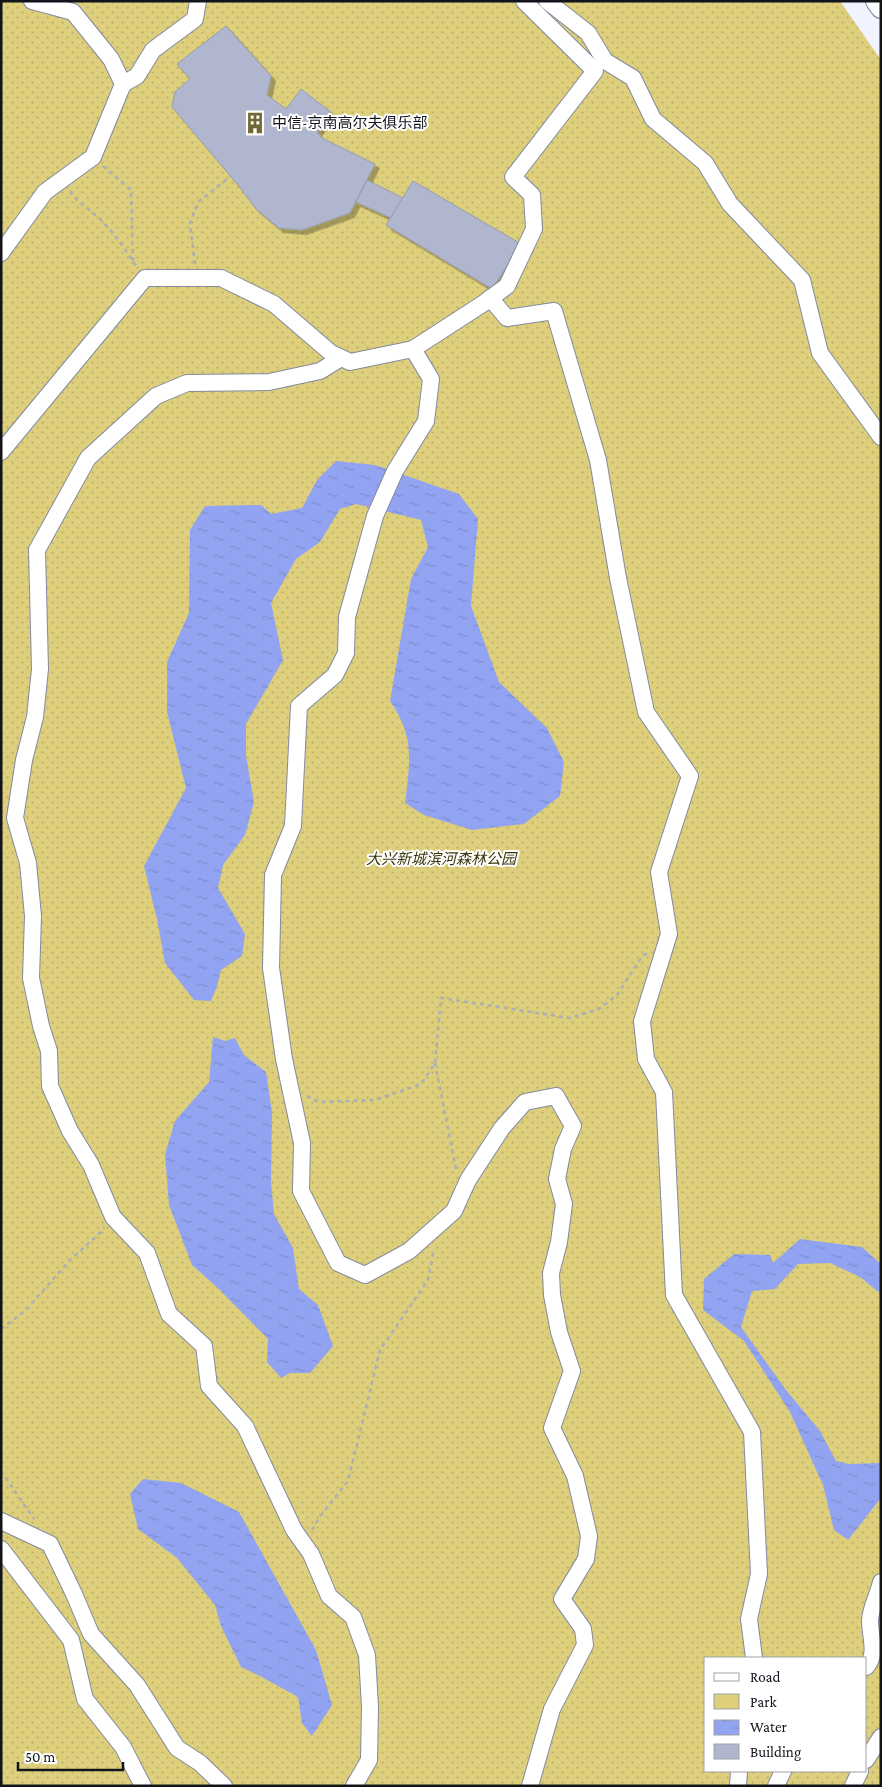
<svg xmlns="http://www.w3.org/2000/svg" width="882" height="1787" font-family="'Crimson Pro','Noto Sans SC',serif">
<defs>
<pattern id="green-dots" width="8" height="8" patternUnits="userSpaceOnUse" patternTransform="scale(1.25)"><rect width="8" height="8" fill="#ddcf7b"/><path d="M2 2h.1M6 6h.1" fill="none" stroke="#bdb16a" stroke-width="1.8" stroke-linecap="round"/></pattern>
<pattern id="water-ripples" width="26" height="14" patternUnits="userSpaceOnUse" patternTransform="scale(1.25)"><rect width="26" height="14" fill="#92a4f1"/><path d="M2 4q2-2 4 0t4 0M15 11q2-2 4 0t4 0" fill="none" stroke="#7d8cce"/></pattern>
<filter id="shadow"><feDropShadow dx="4.5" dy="4.5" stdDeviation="0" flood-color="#0004"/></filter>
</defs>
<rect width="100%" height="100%" fill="#f1f4fe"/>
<path fill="url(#green-dots)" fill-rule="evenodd" d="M1,1h839l41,59v1726h-880zM706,1658h160v113h-160z"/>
<g fill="url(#water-ripples)">
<path d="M336,461l39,4 84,29 19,25 -7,87 28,76 48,46 17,34 -4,34 -36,28 -52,6 -48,-15 -19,-12c5,-41 10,-66 -15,-102l21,-122 17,-32 -7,-27 -65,-16 -16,5 -20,33 -24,17 -25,44 12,57 -37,64v32l8,46 -9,33 -22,30 -5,23 27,46 -3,22 -21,14 -4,16 -6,15 -17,-1 -29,-37 -8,-44 -13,-53 42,-78 -19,-76v-50l22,-49 1,-83 15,-24 56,-1 10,9 31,-6 15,-28z"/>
<path d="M213,1037l12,4 10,-3 9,17 22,17 6,40 -1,70 3,32 19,34 6,41 19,16 15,41 -23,27h-20l-9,5 -14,-16 1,-23 -49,-50 -27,-24 -23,-60 -4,-51 10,-33 34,-39z"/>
<path d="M800,1239l62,8 19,17v30l-21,-17 -30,-14 -32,1 -23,25 -23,2 -11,36 45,63 34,41 16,30 13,3 32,-1v35l-33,42 -14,-10 -11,-45 -33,-73 -46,-71 -41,-31 1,-31 30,-25 36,1 3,8z"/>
<path d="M143,1479l38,4 58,29 77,138 16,55 -20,31 -10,-13 -4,-26 -38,-21 -19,-9 -20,-41 -6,-21 -38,-47 -39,-29 -8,-35z"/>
</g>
<g fill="#b0b6cd" stroke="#969cb2" filter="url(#shadow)">
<path d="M226,26l45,50 -4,19 19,14 15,-20 31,24 -15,19 5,6 53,26 -25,49 -48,17 -23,-2 -23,-19 -18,-24 -66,-78 3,-15 15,-13 -13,-15z"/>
<path d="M367,180l36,18 -12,20 -35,-16z"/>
<path d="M413,181l108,63 -29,45 -106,-64z"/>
</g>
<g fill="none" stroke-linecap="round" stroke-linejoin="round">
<g stroke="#848aa0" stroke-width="18">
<g id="minor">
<path d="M547,1l41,32 17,28 28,17 20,41 52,44 25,41 72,76 18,73 61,84"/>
<path d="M123,84l14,-8 16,-26 42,-31 3,-18"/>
<path d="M1,253l44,-61 48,-35 30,-73 -12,-25 -38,-47 -41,-11"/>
<path d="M490,298l17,20 47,-7 44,149 20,118 28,134 44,64 -31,96 10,62 -27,87 4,38 18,33 10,203 78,137 7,142 -10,45 5,39"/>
<path d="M413,349l18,30 -5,42 -31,50 -20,45 -28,101 -1,36 -11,22 -36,31 -6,120 -20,49 -2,93 13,91 18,84 -1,48 37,72 27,12 44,-24 45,-40 14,-31 34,-52 23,-26 31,-6 17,30 -10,23 -6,30 7,25 -5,38 -8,31 1,22 7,37 13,39 -20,57 23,48 14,60 -3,23 -24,40 21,30 2,16 -33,64 -22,77"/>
<path d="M341,358l-21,13 -51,11 -82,1 -31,13 -68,62 -51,92 3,119 -5,48 -11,43 -9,58 13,45 5,53 -2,62 10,48 8,25 1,35 20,45 21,34 22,52 34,36 22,61 35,32 5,40 36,40 49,104 17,24 18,42 24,21 14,38 3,52 -1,53 -15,26"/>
<path d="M1,452l144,-174h76l53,26 57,49 19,9 63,-13 71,-46 23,-17 27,-57 -2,-34 -19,-18 82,-106 -71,-70"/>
<path d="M1,1521l49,23 24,50 17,40 46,51 40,63 23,15 24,23"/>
<path d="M1,1549l70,91 14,59 38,48 20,39"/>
<path d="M866,1667c12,-13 4,-30 4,-46 0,-12 8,-26 11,-39"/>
<path d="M866,1760l15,-23"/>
<path d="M738,1786l1,-15"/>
<path d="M776,1786l7,-15"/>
<path d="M853,1786l7,-15"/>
</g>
</g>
<g stroke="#848aa0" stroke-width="22">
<path id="tertiary" d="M876,1l5,7"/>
</g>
<g stroke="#acafb8" stroke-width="2.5" stroke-dasharray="4 4" stroke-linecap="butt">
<path d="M103,166l28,24 2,71"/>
<path d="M70,191c8,13 21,19 31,29 14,14 25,31 36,47"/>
<path d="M195,264l-5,-40 8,-22 33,-26"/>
<path d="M435,1063l21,106"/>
<path d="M307,1096l12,6 56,-2 46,-16 14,-21 6,-65 129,20 29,-9 18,-14 24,-37 6,-5"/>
<path d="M1,1329l24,-18 46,-52 30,-27 3,-5"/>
<path d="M1,1471l33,48"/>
<path d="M312,1530l9,-15 27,-34 32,-131 48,-70 6,-31"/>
</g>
<use href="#minor" stroke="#fff" stroke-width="16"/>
<use href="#tertiary" stroke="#fff" stroke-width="20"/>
</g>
<defs>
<g id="building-bare" transform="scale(1.725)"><path d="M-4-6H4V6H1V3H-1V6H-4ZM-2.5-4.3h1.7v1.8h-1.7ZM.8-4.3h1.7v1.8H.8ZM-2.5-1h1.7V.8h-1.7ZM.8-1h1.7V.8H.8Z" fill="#706734" stroke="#fff" stroke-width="2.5" paint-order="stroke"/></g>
</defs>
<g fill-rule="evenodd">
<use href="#building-bare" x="255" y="123"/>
</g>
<g text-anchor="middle" stroke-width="4" stroke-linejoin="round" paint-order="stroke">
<g font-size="15" fill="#12141c" stroke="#fff" text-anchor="start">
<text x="272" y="128">中信-京南高尔夫俱乐部</text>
</g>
<g font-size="15" font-style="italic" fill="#3c350c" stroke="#fff">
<text x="441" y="864">大兴新城滨河森林公园</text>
</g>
</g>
<rect width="882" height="1787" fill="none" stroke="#12141c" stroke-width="5"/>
<rect x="704" y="1657" width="162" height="115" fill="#ffffff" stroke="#a0a1a4"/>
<rect x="714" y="1673" width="25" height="8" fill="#ffffff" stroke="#a0a1a4"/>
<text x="750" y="1682" font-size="15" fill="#12141c">Road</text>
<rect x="714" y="1694" width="25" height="15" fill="#ddcf7b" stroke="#a0a1a4"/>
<text x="750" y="1707" font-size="15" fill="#12141c">Park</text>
<rect x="714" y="1720" width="25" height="15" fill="url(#water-ripples)" stroke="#a0a1a4"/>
<text x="750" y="1732" font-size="15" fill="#12141c">Water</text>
<rect x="714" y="1744" width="25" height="15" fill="#b0b6cd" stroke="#a0a1a4"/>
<text x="750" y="1757" font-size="15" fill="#12141c">Building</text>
<path d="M18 1762v8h105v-8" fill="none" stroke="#12141c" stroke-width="2.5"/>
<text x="25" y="1762" font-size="15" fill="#12141c" stroke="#ffffff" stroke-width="4" paint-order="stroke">50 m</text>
</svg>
